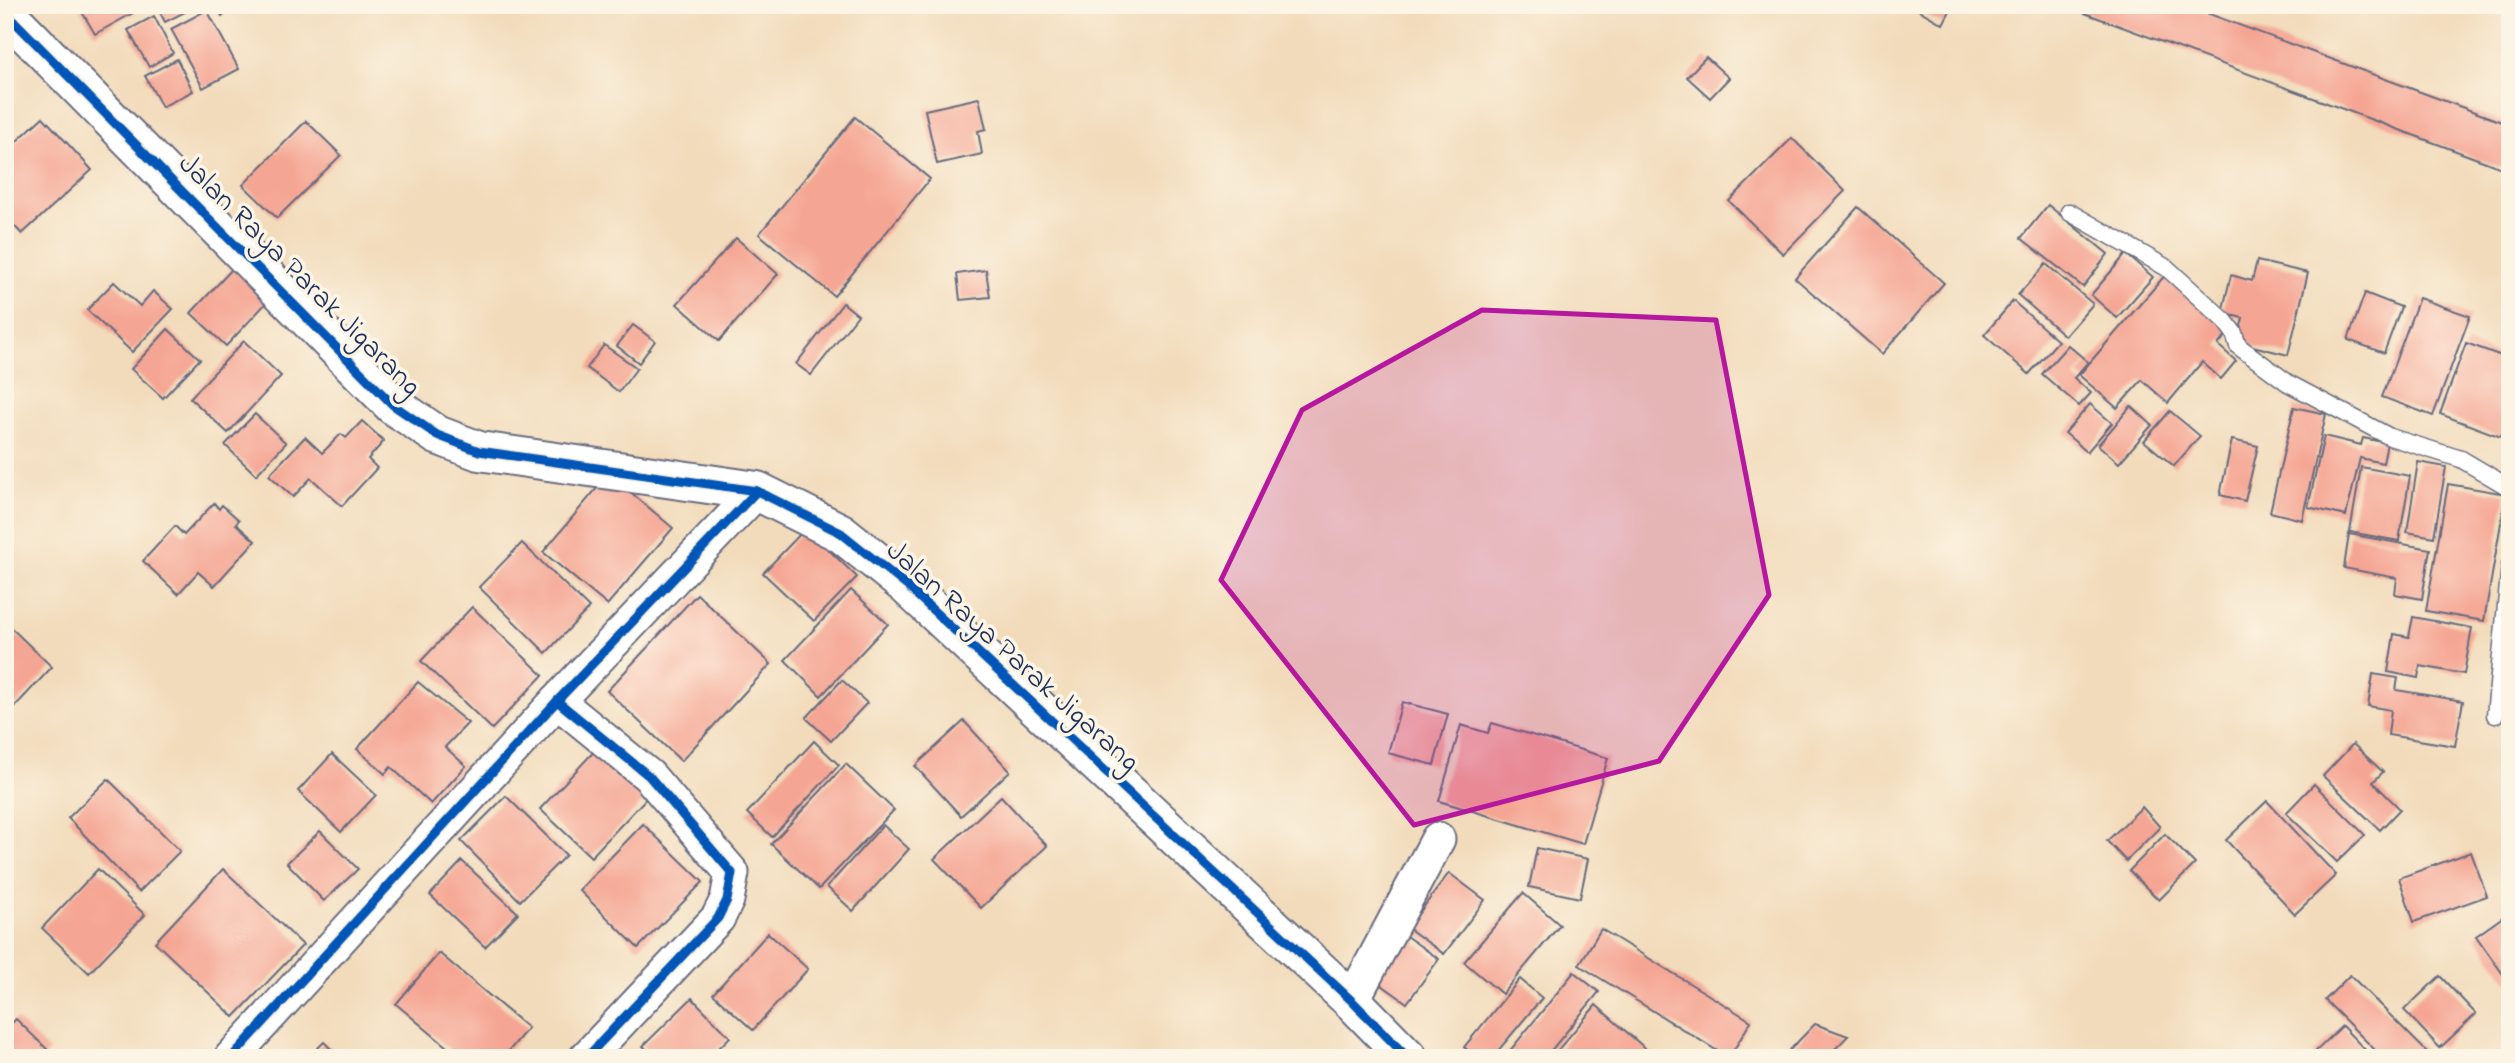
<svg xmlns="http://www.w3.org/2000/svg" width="2515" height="1063" font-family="'Indie Flower',sans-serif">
<rect width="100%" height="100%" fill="#fcf5e5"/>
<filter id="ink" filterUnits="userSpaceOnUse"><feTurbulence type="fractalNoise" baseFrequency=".0143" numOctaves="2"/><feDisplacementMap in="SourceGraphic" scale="14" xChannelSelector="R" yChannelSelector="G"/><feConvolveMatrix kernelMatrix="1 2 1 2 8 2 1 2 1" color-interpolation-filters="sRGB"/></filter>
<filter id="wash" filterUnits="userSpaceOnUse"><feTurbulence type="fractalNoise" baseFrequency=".00686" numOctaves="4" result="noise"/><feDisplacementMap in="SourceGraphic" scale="28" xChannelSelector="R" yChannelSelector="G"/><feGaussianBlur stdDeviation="1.57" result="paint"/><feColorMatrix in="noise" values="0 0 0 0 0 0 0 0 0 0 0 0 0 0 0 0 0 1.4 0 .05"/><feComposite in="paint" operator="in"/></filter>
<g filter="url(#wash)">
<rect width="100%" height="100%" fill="#f2dbbb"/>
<g id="blocks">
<g fill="#f5a593">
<path d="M78,5h60l2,4 -45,25z"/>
<path d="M156,5h37l2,2 -30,15z"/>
<path d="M215,5h24l-17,11z"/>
<path d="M1910,5h43l-10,19z"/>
<path d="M2063,5h122l325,120v46z"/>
<path d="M2311,5h31v2l-14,2z"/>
<path d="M207,10l32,59 -36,19 -32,-59z"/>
<path d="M154,16l19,37 -24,14 -21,-37z"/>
<path d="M1706,57l23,21 -19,20 -23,-21z"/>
<path d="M177,59l16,32 -31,16 -17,-31z"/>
<path d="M979,98l7,31 -8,2 4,23 -45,10 -12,-54z"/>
<path d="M43,117l49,53 -70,64 -17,-18v-64z"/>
<path d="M855,117l75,62 -96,117 -75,-62z"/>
<path d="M306,121l35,34 -64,63 -34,-33z"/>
<path d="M1792,138l53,53 -62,63 -54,-53z"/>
<path d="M2048,205l60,49 -25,33 -62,-49z"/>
<path d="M1858,207l86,76 -62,71 -87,-76z"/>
<path d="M736,238l42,36 -59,67 -42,-37z"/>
<path d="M2126,254l27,23 -36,41 -26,-23z"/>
<path d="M2257,261l51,12 -20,82 -51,-13 6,-24 -21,-5 9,-38 21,6z"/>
<path d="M2046,264l47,40 -28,32 -47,-41z"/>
<path d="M233,268l36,32 -43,46 -35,-33z"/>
<path d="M986,270l4,27 -30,3 -3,-26z"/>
<path d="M2167,273l64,56 -13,16 18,16 -15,18 -19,-17 -34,41 -26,-23 -25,28 -38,-33z"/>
<path d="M114,282l26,24 13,-15 20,18 -41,43 -45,-42z"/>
<path d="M2365,293l36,14 -17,46 -36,-13z"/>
<path d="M2419,298l51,18 -37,100 -51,-19z"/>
<path d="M2013,301l45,40 -29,33 -45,-39z"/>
<path d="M843,303l15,12 -47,60 -15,-11z"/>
<path d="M633,325l22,16 -16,22 -22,-17z"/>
<path d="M168,329l32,30 -37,39 -32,-29z"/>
<path d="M244,341l37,35 -53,57 -38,-35z"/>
<path d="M2466,343l44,16v55l-9,23 -61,-23z"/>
<path d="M604,345l33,23 -18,24 -32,-24z"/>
<path d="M2068,345l20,17 -14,16 17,15 -12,13 -37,-32z"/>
<path d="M2090,404l22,19 -25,29 -22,-19z"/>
<path d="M2131,406l21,19 -33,38 -21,-18z"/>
<path d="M2294,407l32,7 -24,106 -32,-8z"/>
<path d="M2170,411l30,25 -26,30 -30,-25z"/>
<path d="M255,414l31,29 -30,32 -31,-30z"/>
<path d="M362,421l22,20 -16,18 9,9 -35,38 -31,-28 -18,19 -24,-22 36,-38 17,16 19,-19 5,4z"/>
<path d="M2324,436l37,9 2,-7 24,5 -4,20 -23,-5 -14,58 -38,-9z"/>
<path d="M2232,440l26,6 -13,55 -25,-6z"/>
<path d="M2418,462l28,5 -12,70 -27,-5z"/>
<path d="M2361,467l49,9 -11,65 -49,-9z"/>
<path d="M609,474l64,54 -66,77 -64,-53z"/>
<path d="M2448,484l58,10 -22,127 -58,-10z"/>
<path d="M214,503l5,6 3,-4 17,15 -3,4 19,17 -41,45 -16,-14 -20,22 -35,-33 32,-35 9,9z"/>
<path d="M806,528l51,49 -43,44 -51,-48z"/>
<path d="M2349,534l81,15 -8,50 -27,-5 2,-16 -53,-10z"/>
<path d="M522,543l67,65 -43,45 -67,-66z"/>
<path d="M851,590l37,34 -67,72 -36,-36z"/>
<path d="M697,594l74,70 -90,97 -74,-70z"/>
<path d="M472,607l71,68 -51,54 -71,-68z"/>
<path d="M2413,617l59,11 -8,46 -44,-8 -2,12 -30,-6 6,-38 15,3z"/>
<path d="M5,622l47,45 -47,50z"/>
<path d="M2373,674l25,4 -2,12 67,11 -8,45 -67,-11 3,-25 -23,-4z"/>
<path d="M842,680l25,23 -36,38 -25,-23z"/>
<path d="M418,682l50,41 -23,24 21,19 -35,38 -40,-37 -6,7 -28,-25z"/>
<path d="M1402,702l46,12 -14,51 -46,-12z"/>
<path d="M964,721l46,50 -49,45 -46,-50z"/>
<path d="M1492,723l116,35 -25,86 -144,-43 22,-76 27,8z"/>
<path d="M814,741l25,24 -67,72 -25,-24z"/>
<path d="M602,743l51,48 -62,66 -51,-48z"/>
<path d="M2353,744l30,28 -10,10 27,27 -20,21 -57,-54z"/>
<path d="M332,754l44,41 -35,37 -43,-41z"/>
<path d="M846,764l48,46 -75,79 -48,-45z"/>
<path d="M108,779l72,72 -41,41 -71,-74z"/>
<path d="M2314,784l51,51 -28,27 -51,-49z"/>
<path d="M506,796l60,59 -46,46 -59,-60z"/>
<path d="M1001,796l46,50 -66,62 -47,-49z"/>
<path d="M2267,801l69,74 -41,39 -69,-74z"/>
<path d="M2142,807l18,20 -34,34 -19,-20z"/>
<path d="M643,824l60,58 -65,66 -59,-58z"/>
<path d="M883,825l26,24 -56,62 -26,-24z"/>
<path d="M320,831l38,38 -34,32 -37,-38z"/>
<path d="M2165,834l30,30 -36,36 -30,-29z"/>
<path d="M1537,848l51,11 -8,39 -51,-11z"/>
<path d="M2471,852l16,44 -73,26 -15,-44z"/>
<path d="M462,861l56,52 -33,34 -55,-52z"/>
<path d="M98,869l47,46 -56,58 -47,-45z"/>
<path d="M223,869l80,76 -69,72 -79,-75z"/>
<path d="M1449,873l36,27 -41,54 -36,-26z"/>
<path d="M1523,893l37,32 -58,69 -38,-32z"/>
<path d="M2510,912v72l-34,-48z"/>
<path d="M1601,929l150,92 -22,37 -150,-93z"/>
<path d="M768,933l40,36 -55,61 -40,-36z"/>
<path d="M1403,934l36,25 -32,44 -35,-25z"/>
<path d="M439,953l89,75 -25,30h-43l-64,-54z"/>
<path d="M1574,972l25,20 -54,66h-41z"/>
<path d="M2350,975l77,77 -6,6h-38l-58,-58z"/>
<path d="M2440,976l36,38 -36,34 -36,-38z"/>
<path d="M1520,979l22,19 -50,60h-15l-13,-11z"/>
<path d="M692,998l38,39 -21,21h-54l-12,-12z"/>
<path d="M1596,1005l60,53h-105z"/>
<path d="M16,1019l33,32 -6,7h-38v-28z"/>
<path d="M1815,1024l33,12 -22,22h-44z"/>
<path d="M2342,1026l31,32h-57l-3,-4z"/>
<path d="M324,1042l16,16h-32z"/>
</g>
</g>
</g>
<g filter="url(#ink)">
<use href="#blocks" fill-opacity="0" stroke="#666b7f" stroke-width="2"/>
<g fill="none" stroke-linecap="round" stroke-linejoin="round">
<g stroke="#666b7f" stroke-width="19">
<g id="service">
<path d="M2069,212l98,56 58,53 9,12 4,13 50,37 102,54 71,22 49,29"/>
<path d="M2495,715l15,-150"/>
</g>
</g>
<g stroke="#666b7f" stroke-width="37">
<g id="minor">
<path d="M557,701l92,75 83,97 -5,27 -9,18 -132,140"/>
<path d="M1352,1001l86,-162"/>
<path d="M231,1058l326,-357 200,-210"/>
</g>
</g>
<g stroke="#666b7f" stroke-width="42">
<path id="tertiary" d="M5,12l388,393 44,30 42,16 278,40 84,42 66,53 445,415 56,57"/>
</g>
<use href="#service" stroke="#fff" stroke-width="16"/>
<use href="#minor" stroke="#fff" stroke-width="33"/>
<use href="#tertiary" stroke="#fff" stroke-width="38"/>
<g stroke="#fcf5e5" stroke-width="13">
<g id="cycleway">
<path d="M5,12l388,393 44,30 42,16 278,40 84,42 66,53 445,415 56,57"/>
<path d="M557,701l92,75 83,97 -5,27 -9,18 -132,140"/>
<path d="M231,1058l326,-357 200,-210"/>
</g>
</g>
<use href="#cycleway" stroke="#0057b8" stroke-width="9"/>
</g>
</g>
<path fill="#b5179e" fill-opacity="0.2" stroke="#b5179e" stroke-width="5" stroke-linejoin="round" d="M1482,310l234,10 53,275 -110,166 -245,64 -193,-245 81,-170z"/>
<g text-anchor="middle" stroke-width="7" stroke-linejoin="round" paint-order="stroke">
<g font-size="30" fill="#1b2f5e" stroke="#fcf5e5">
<text transform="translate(301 274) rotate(45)" y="10">Jalan Raya Parak Jigarang</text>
<text transform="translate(1014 655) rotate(42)" y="10">Jalan Raya Parak Jigarang</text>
</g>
</g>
<rect width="2515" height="1063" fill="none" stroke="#fcf5e5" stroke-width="28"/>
</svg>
